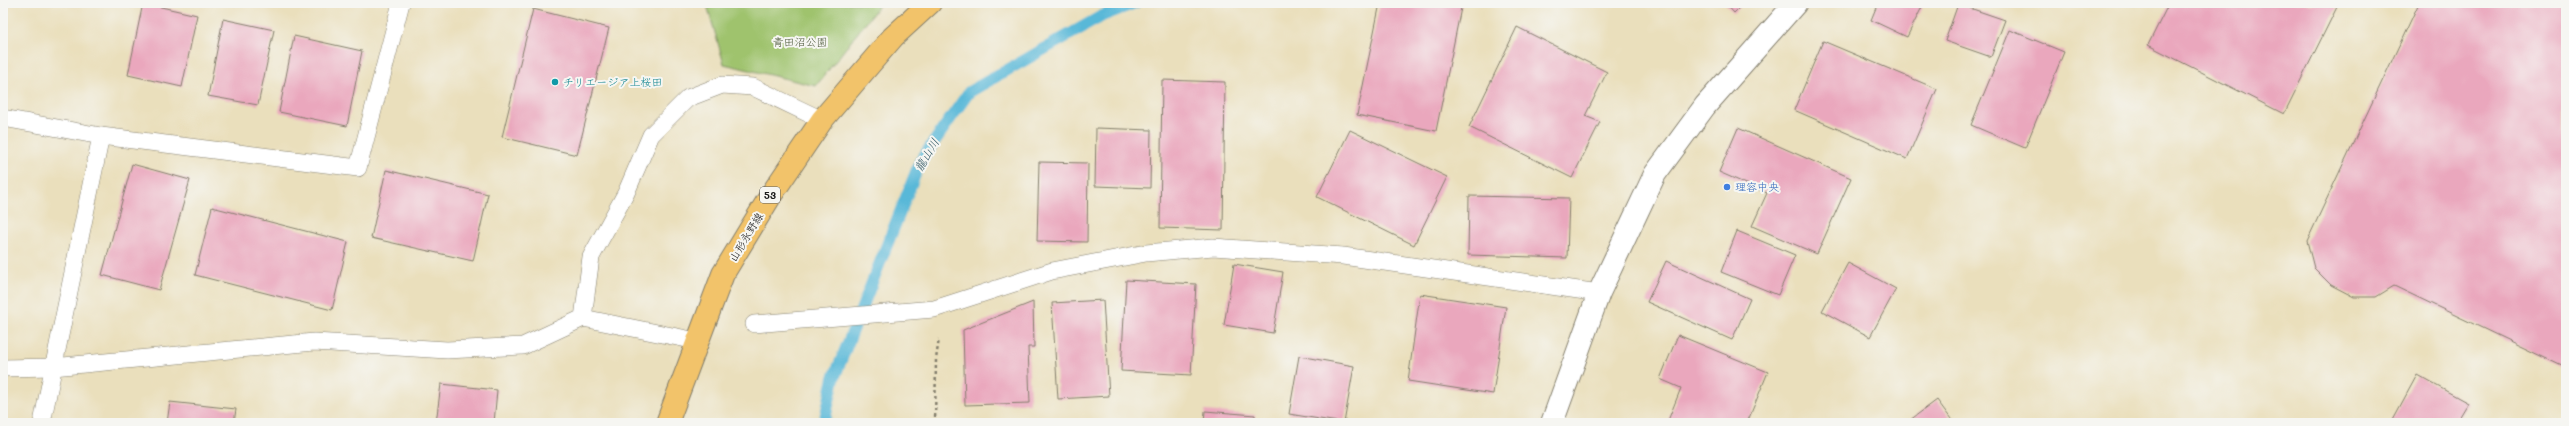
<svg xmlns="http://www.w3.org/2000/svg" width="2569" height="426" font-family="Mali,'Klee One',sans-serif">
<rect width="100%" height="100%" fill="#f6f6f2"/>
<filter id="ink" filterUnits="userSpaceOnUse"><feTurbulence type="fractalNoise" baseFrequency=".025" numOctaves="2"/><feDisplacementMap in="SourceGraphic" scale="8" xChannelSelector="R" yChannelSelector="G"/><feConvolveMatrix kernelMatrix="1 2 1 2 8 2 1 2 1" color-interpolation-filters="sRGB"/></filter>
<filter id="wash" filterUnits="userSpaceOnUse"><feTurbulence type="fractalNoise" baseFrequency=".012" numOctaves="4" result="noise"/><feDisplacementMap in="SourceGraphic" scale="16" xChannelSelector="R" yChannelSelector="G"/><feGaussianBlur stdDeviation="0.9" result="paint"/><feColorMatrix in="noise" values="0 0 0 0 0 0 0 0 0 0 0 0 0 0 0 0 0 1.4 0 .05"/><feComposite in="paint" operator="in"/></filter>
<g filter="url(#wash)">
<rect width="100%" height="100%" fill="#eadfbc"/>
<path fill="#9fc36d" stroke="#5e7044" d="M701,3h180l-65,83 -92,-22 -17,-59z"/>
<g fill="none" stroke-linecap="round" stroke-linejoin="round">
<path stroke="#59b8d8" stroke-width="12" d="M824,423l10,-45 86,-216 49,-70 133,-76 33,-13"/>
</g>
<g id="blocks">
<g fill="#eaa7bd">
<path d="M143,3l54,12 -15,72 -54,-12z"/>
<path d="M1380,3h82l-26,128 -79,-16z"/>
<path d="M1725,3h19l-10,10z"/>
<path d="M1878,3h46l-17,34 -36,-17z"/>
<path d="M2169,3h170l-55,111 -136,-69z"/>
<path d="M2419,3h147v365l-172,-82 -18,11h-22l-23,-12 -17,-17 -7,-27z"/>
<path d="M1958,4l47,16 -14,37 -46,-16z"/>
<path d="M533,9l76,19 -32,127 -75,-18z"/>
<path d="M223,19l51,11 -16,75 -50,-9z"/>
<path d="M1517,27l90,45 -22,44 15,6 -28,56 -103,-51z"/>
<path d="M2010,30l54,22 -39,96 -54,-23z"/>
<path d="M294,36l68,15 -15,75 -68,-14z"/>
<path d="M1823,41l114,48 -30,70 -113,-49z"/>
<path d="M1162,80l63,2 -2,148 -63,-2z"/>
<path d="M1096,128l55,2 -1,58 -55,-2z"/>
<path d="M1738,128l113,50 -34,76 -65,-28 15,-33 -48,-21z"/>
<path d="M1350,130l97,47 -33,68 -97,-48z"/>
<path d="M1039,162l49,1 -1,79 -50,-1z"/>
<path d="M132,164l58,16 -31,110 -57,-15z"/>
<path d="M386,170l102,24 -15,67 -102,-23z"/>
<path d="M1469,196l100,2 -2,60 -99,-3z"/>
<path d="M212,207l136,35 -16,68 -137,-35z"/>
<path d="M1737,231l58,24 -17,40 -57,-23z"/>
<path d="M1666,261l84,38 -18,41 -85,-38z"/>
<path d="M1848,263l48,26 -26,48 -48,-26z"/>
<path d="M1234,264l49,8 -10,61 -49,-8z"/>
<path d="M1126,280l70,4 -5,91 -70,-4z"/>
<path d="M1420,294l86,13 -13,87 -85,-13z"/>
<path d="M1103,300l6,96 -51,3 -6,-96z"/>
<path d="M1033,302l1,45h-6l2,56 -65,2 -2,-75z"/>
<path d="M1678,335l90,37 -21,51h-80l14,-35 -21,-9z"/>
<path d="M1299,356l55,10 -10,57 -55,-9z"/>
<path d="M2417,375l51,28 -12,20h-65z"/>
<path d="M441,384l56,6 -3,33h-58z"/>
<path d="M1937,400l17,23h-48z"/>
<path d="M170,402l66,7 -2,14h-67z"/>
<path d="M1205,411l50,4v8h-51z"/>
</g>
</g>
</g>
<g filter="url(#ink)">
<use href="#blocks" fill-opacity="0" stroke="#837e6c" stroke-width="1"/>
<g fill="none" stroke-linecap="round" stroke-linejoin="round">
<g stroke="#837e6c" stroke-width="18">
<g id="lane">
<path d="M3,118l98,18 257,32 43,-165"/>
<path d="M583,318l114,23"/>
<path d="M754,324l180,-15 118,-38 94,-18 67,-6 130,9 256,37"/>
<path d="M3,368l50,-1 261,-25 133,8 76,-4 60,-28 8,-61 35,-64 25,-58 37,-37 34,-13 31,2 69,33"/>
<path d="M42,423l59,-287"/>
</g>
</g>
<g stroke="#837e6c" stroke-width="24">
<path id="street" d="M1552,423l47,-130 56,-119 50,-68 91,-103"/>
</g>
<g stroke="#837e6c" stroke-width="24">
<path id="primary" d="M667,423l56,-149 48,-79 51,-75 71,-83 37,-34"/>
</g>
<path stroke="#837e6c" stroke-width="2.5" stroke-dasharray="3 3" stroke-linecap="butt" d="M935,423l1,-64 3,-20"/>
<use href="#lane" stroke="#fff" stroke-width="17"/>
<use href="#street" stroke="#fff" stroke-width="22"/>
<use href="#primary" stroke="#f2c36a" stroke-width="22"/>
</g>
</g>
<circle fill="#0f9aa8" stroke="#f6f6f2" stroke-width="1.5" cx="555" cy="82" r="4"/>
<circle fill="#3f7fe0" stroke="#f6f6f2" stroke-width="1.5" cx="1727" cy="187" r="4"/>
<g text-anchor="middle" stroke-width="4" stroke-linejoin="round" paint-order="stroke">
<rect fill="#f6f6f2" stroke="#5d5d5c" stroke-width="1" x="760" y="187" width="20" height="16" rx="3"/>
<g font-size="10" font-weight="bold" fill="#1c1c1c">
<text x="770" y="199">53</text>
</g>
<g font-size="11" fill="#4a5638" stroke="#f6f6f2">
<text x="800" y="46">青田沼公園</text>
</g>
<g font-size="11" fill="#0d838f" stroke="#f6f6f2" text-anchor="start">
<text x="563" y="86">チリエージア上桜田</text>
</g>
<g font-size="11" fill="#366cbe" stroke="#f6f6f2" text-anchor="start">
<text x="1735" y="191">理容中央</text>
</g>
<g font-size="11" fill="#1c1c1c" stroke="#f6f6f2">
<text transform="translate(746 237) rotate(-59)" y="4">山形永野線</text>
</g>
<g font-size="12" font-style="italic" fill="#345a67" stroke="#f6f6f2">
<text transform="translate(927 155) rotate(-59)" y="4">龍山川</text>
</g>
</g>
<rect width="2569" height="426" fill="none" stroke="#f6f6f2" stroke-width="16"/>
</svg>
